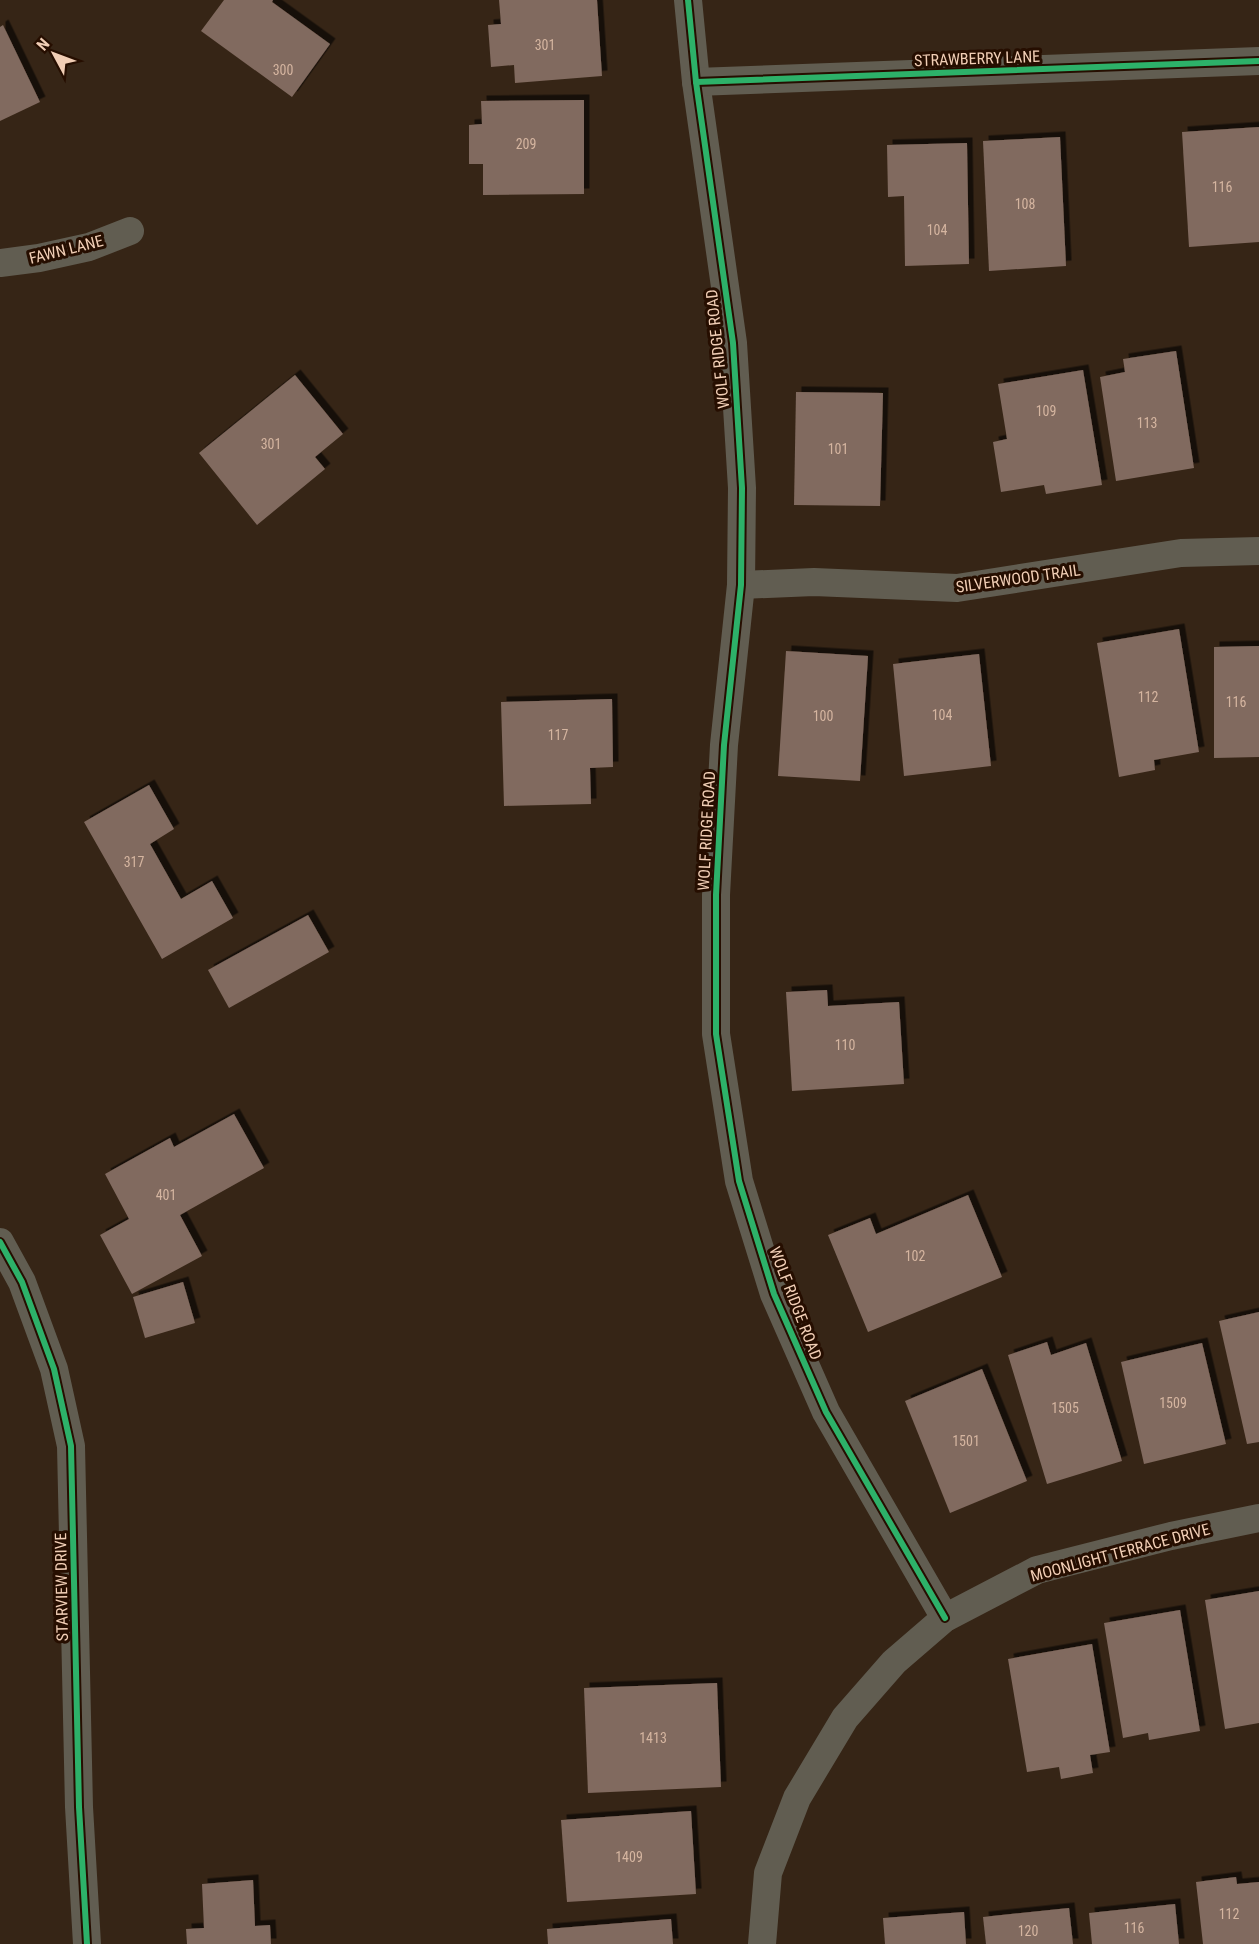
<svg xmlns="http://www.w3.org/2000/svg" width="1259" height="1944" font-family="'Roboto Condensed',sans-serif">
<defs>
<filter id="shadow"><feDropShadow dx="5.5" dy="-5.5" stdDeviation="0" flood-color="#0009"/></filter>
</defs>
<rect width="100%" height="100%" fill="#362516"/>
<g fill="#816a5f" filter="url(#shadow)">
<path d="M224,0h49l-1,2 58,42 -38,53 -91,-66z"/>
<path d="M499,0h98l5,76 -87,7 -1,-18 -23,2 -3,-42 13,-1z"/>
<path d="M3,25l37,77 -40,19v-94z"/>
<path d="M584,100v94l-101,1v-31h-14v-39l13,-1 -1,-23z"/>
<path d="M1259,127v115l-70,5 -7,-115z"/>
<path d="M1060,137l6,129 -77,5 -6,-130z"/>
<path d="M967,143l2,121 -64,2 -1,-70 -16,1 -1,-52z"/>
<path d="M1176,351l18,117 -78,13 -16,-104 25,-5 -2,-13z"/>
<path d="M1083,370l19,115 -56,9 -2,-9 -43,7 -8,-50 14,-3 -9,-55z"/>
<path d="M295,375l48,59 -28,23 10,12 -68,56 -58,-72z"/>
<path d="M796,392l87,1 -3,113 -86,-1z"/>
<path d="M1179,629l20,123 -45,8 1,10 -36,7 -22,-134z"/>
<path d="M1259,646v111l-45,1v-111z"/>
<path d="M786,651l82,5 -8,125 -82,-5z"/>
<path d="M979,654l12,112 -87,10 -11,-112z"/>
<path d="M612,699l1,68 -23,1 1,36 -87,2 -3,-104z"/>
<path d="M149,785l25,44 -24,15 31,55 31,-18 21,37 -71,41 -78,-137z"/>
<path d="M308,915l21,37 -100,56 -21,-38z"/>
<path d="M827,990l1,16 71,-4 5,82 -112,7 -6,-99z"/>
<path d="M234,1114l30,54 -84,47 22,41 -70,38 -32,-59 29,-16 -24,-45 65,-36 4,9z"/>
<path d="M968,1195l34,82 -134,55 -40,-97 42,-17 6,16z"/>
<path d="M183,1282l12,41 -50,15 -12,-41z"/>
<path d="M1259,1312v130l-12,2 -28,-123z"/>
<path d="M1047,1342l4,13 35,-12 36,118 -75,23 -39,-129z"/>
<path d="M1202,1343l24,101 -82,20 -23,-102z"/>
<path d="M982,1369l45,112 -77,32 -45,-112z"/>
<path d="M1259,1591v132l-34,6 -20,-129z"/>
<path d="M1180,1610l20,121 -51,9 -1,-7 -25,5 -19,-115z"/>
<path d="M1092,1644l18,108 -20,3 3,18 -32,6 -2,-12 -32,5 -19,-113z"/>
<path d="M717,1683l4,104 -133,6 -4,-105z"/>
<path d="M691,1811l5,83 -129,8 -6,-82z"/>
<path d="M1236,1877l1,7 22,-2v62h-56l-7,-62z"/>
<path d="M253,1880l2,46 15,-1 1,19h-84l-1,-15 18,-1 -2,-44z"/>
<path d="M1175,1904l4,40h-87l-3,-31z"/>
<path d="M1069,1908l4,36h-87l-3,-27z"/>
<path d="M964,1912l2,32h-81l-2,-26z"/>
<path d="M671,1919l2,25h-125l-1,-15z"/>
</g>
<g fill="none" stroke-linecap="round" stroke-linejoin="round">
<g stroke="#615d51" stroke-width="28">
<path d="M688,0l8,82 37,261 9,145 -1,97 -17,160 -8,150v139l23,147 35,113 52,118 119,206"/>
<path d="M696,82l563,-21"/>
<path d="M0,263l39,-5 50,-11 41,-16"/>
<path d="M741,585l73,-3 143,6 224,-35 78,-2"/>
<path d="M0,1242l22,40 32,87 17,77 8,361 8,137"/>
<path d="M762,1944l6,-71 29,-75 48,-80 49,-56 51,-44 92,-48 134,-34 88,-18"/>
</g>
<g stroke="#260e00" stroke-width="10">
<g id="cycleway">
<path d="M688,0l8,82 37,261 9,145 -1,97 -17,160 -8,150v139l23,147 35,113 52,118 119,206"/>
<path d="M696,82l563,-21"/>
<path d="M0,1242l22,40 32,87 17,77 8,361 8,137"/>
</g>
</g>
<use href="#cycleway" stroke="#2db169" stroke-width="6"/>
</g>
<g text-anchor="middle" stroke-width="6" stroke-linejoin="round" paint-order="stroke">
<g font-size="14" fill="#d5b5a0">
<text x="545" y="50">301</text>
<text x="283" y="75">300</text>
<text x="526" y="149">209</text>
<text x="1222" y="192">116</text>
<text x="1025" y="209">108</text>
<text x="937" y="235">104</text>
<text x="1046" y="416">109</text>
<text x="1147" y="428">113</text>
<text x="271" y="449">301</text>
<text x="838" y="454">101</text>
<text x="1148" y="702">112</text>
<text x="1236" y="707">116</text>
<text x="942" y="720">104</text>
<text x="823" y="721">100</text>
<text x="558" y="740">117</text>
<text x="134" y="867">317</text>
<text x="845" y="1050">110</text>
<text x="166" y="1200">401</text>
<text x="915" y="1261">102</text>
<text x="1173" y="1408">1509</text>
<text x="1065" y="1413">1505</text>
<text x="966" y="1446">1501</text>
<text x="653" y="1743">1413</text>
<text x="629" y="1862">1409</text>
<text x="1229" y="1919">112</text>
<text x="1134" y="1933">116</text>
<text x="1028" y="1936">120</text>
</g>
<g font-size="16" fill="#f1ceb5" stroke="#260e00">
<text transform="translate(977 58) rotate(-2)" y="6">STRAWBERRY LANE</text>
<text transform="translate(66 249) rotate(-14)" y="6">FAWN LANE</text>
<text transform="translate(717 349) rotate(-96)" y="6">WOLF RIDGE ROAD</text>
<text transform="translate(1018 578) rotate(-8)" y="6">SILVERWOOD TRAIL</text>
<text transform="translate(706 831) rotate(-87)" y="6">WOLF RIDGE ROAD</text>
<text transform="translate(796 1303) rotate(69)" y="6">WOLF RIDGE ROAD</text>
<text transform="translate(1120 1552) rotate(-15)" y="6">MOONLIGHT TERRACE DRIVE</text>
<text transform="translate(61 1587) rotate(-91)" y="6">STARVIEW DRIVE</text>
</g>
</g>
<g transform="translate(54 54) rotate(311)" stroke="#260e00" stroke-width="4.5" paint-order="stroke">
<path d="M0-4.5L10 22L0 15L-10 22Z" fill="#f1ceb5"/>
<text y="-9" font-size="16" font-weight="bold" text-anchor="middle" fill="#f1ceb5">N</text>
</g>
</svg>
